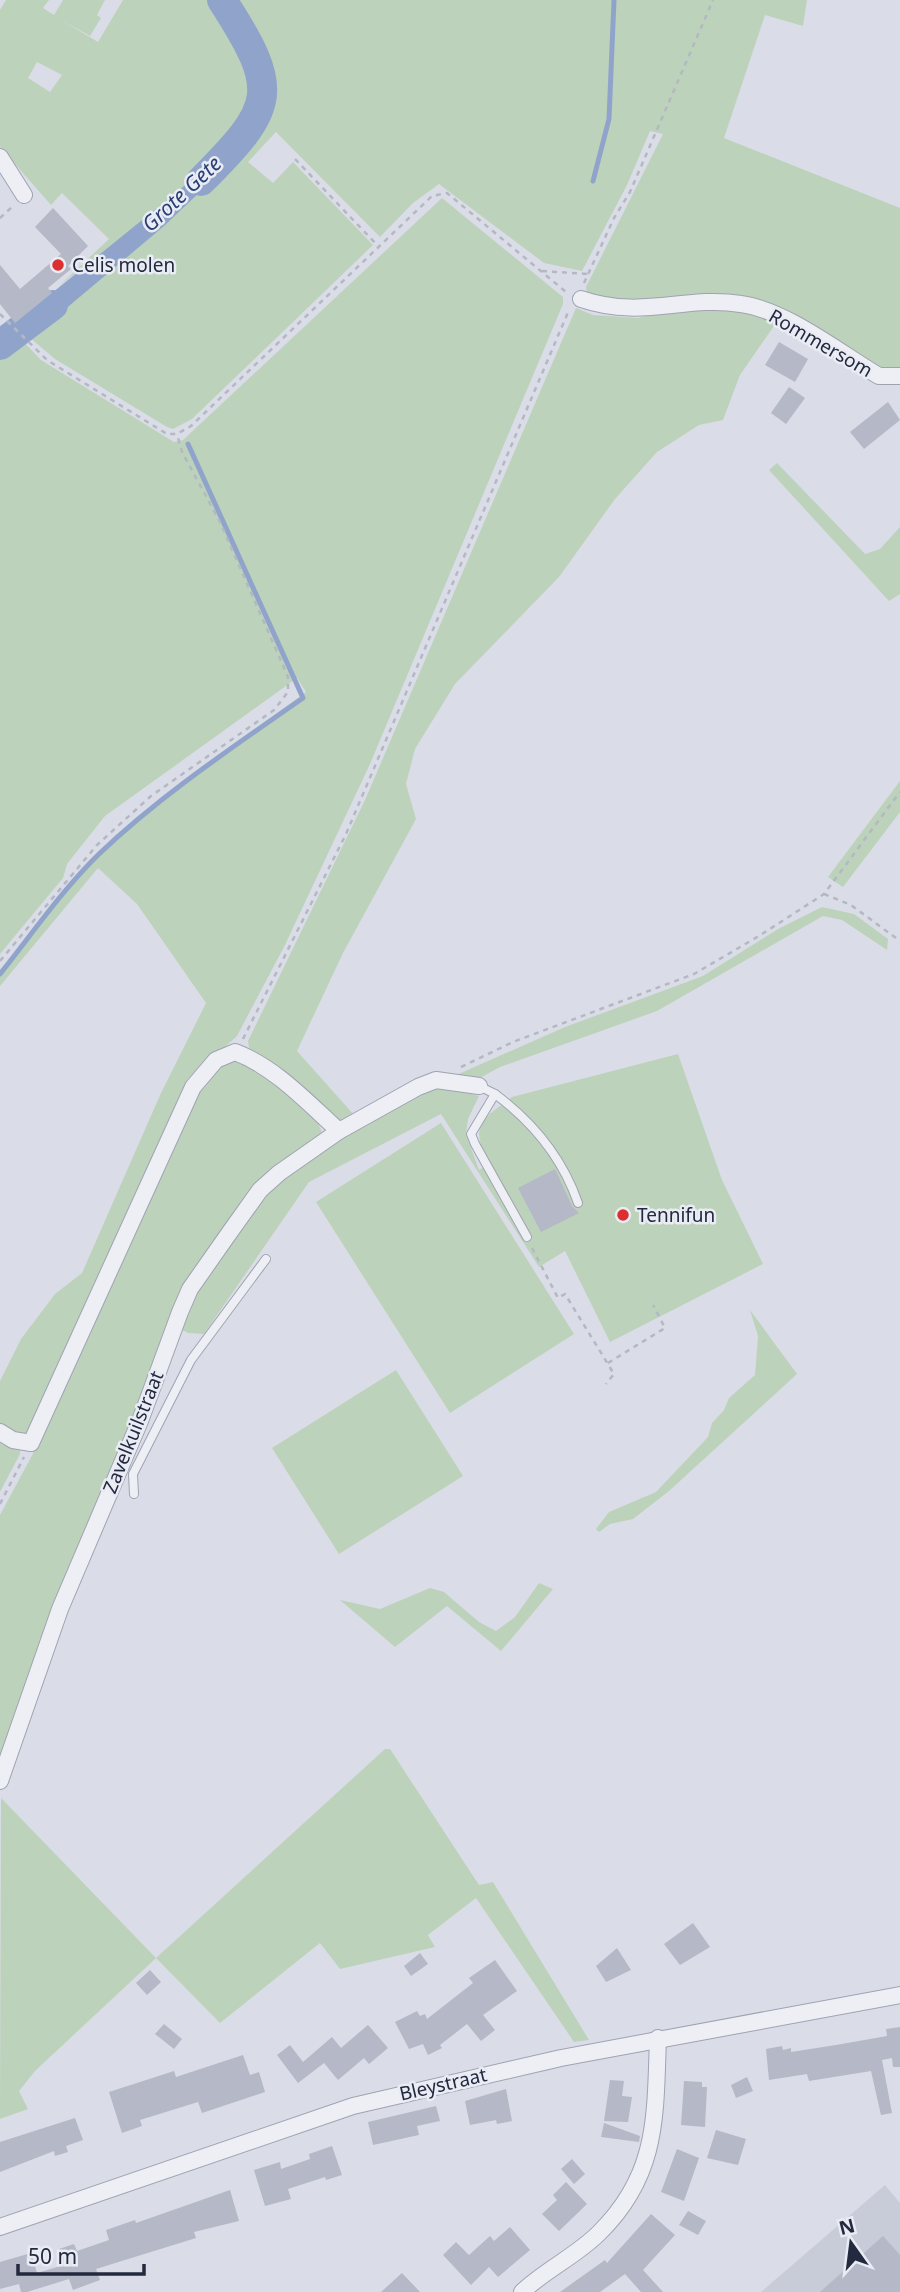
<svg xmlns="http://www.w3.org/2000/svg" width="900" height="2292" font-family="'Noto Sans',sans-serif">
<rect width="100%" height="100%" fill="#dadde7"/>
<path fill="#c8ccd9" d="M885,2185l15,18v89h-139z"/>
<g fill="#bdd2ba" fill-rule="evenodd">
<path d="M6,0h43l-6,8 11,7 9,-15h42l-8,15 4,3 -11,18 -29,-16 37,22 25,-42h91c21,33 44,62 40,103 -6,50 -157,150 -198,186l53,-50 -47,-46 -11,12 -51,-58v-137zM37,62l25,13 -12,17 -22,-14z"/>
<path d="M232,0h575l-4,26 -38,-11 -41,123 176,70v164l-18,-1 -118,-67c-53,-21 -89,3 -141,1 -11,-1 -25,-8 -36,-12l-1,-6 77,-153 -13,-3 -23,54 -45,86 -38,-8 -105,-79 -26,19 -33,34 -104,-105 -28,30 25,21 20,-21 80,83 -181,174 -19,10 -6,-2 -112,-68 -32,-27 18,-13 8,-1 2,3c56,-48 112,-94 166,-145 16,-15 41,-35 49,-56 15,-40 -13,-88 -34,-120z"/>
<path d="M442,198l121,99v7l-193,460 -85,181 -48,91 -19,17 -11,5 -20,22 -161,355 -6,1 -20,-11v-44l21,-42 34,-45 27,-21 79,-180 45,-90 -69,-99 -39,-36 -98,118v-16l98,-118 85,-71 123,-89 -9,-14 -192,138 -38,48 -4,14 -63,76v-600l19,-17 22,23 133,82 9,-2z"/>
<path d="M747,307l29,16 -36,52 -17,45 -24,5 -42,27 -42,47 -56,78 -104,107 -40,65 -9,35 10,35 -73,134 -46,98 58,65 -11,8 -95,-76 -1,-7 117,-241 211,-492 17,7 45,3 29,-8z"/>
<path d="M777,463l88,91 15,-5 20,-22v67l-11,7 -120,-131z"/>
<path d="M900,781v31l-57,75 -15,-10z"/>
<path d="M822,907l32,7 34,25 -1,11 -45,-30 -19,-4 -166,95 -157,56 -20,11 -26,-2 111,-49 138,-51 75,-47z"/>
<path d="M678,1054l44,126 41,84 -153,78 -45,-91 -26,16 -98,-153 -132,68 -105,152 -16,-1 -9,-5c27,-61 76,-136 133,-173 37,-24 78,-44 117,-66l14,-3 36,10 -11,23 -2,15 13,36 10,-7c-20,-37 -8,-43 23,-66z"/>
<path d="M235,1060l11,2 69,55 7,15 -6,8 -21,13 -107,129 -188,481v-248l36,-67 166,-363 13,-17z"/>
<path d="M441,1123l133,211 -124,79 -134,-211z"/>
<path d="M750,1310l47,64 -128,117 -36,28 -23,5 -11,8 -3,-3 13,-17 47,-20 52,-55 4,-14 12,-13 5,-12 26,-23 3,-39z"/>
<path d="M396,1370l67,106 -124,78 -67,-106z"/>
<path d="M0,1437l20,10v7l-20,38z"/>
<path d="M539,1583l14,6 -52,62 -54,-45 -52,41 -55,-47 40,9 50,-21 14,4 35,30 17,9 19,-14z"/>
<path d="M385,1749h5l89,136 14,-3 96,158 -15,2 -98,-144 -48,37 7,12 -95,22 -20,-26 -100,80 -64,-65 -121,113 -16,20 9,18 -28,10 1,-321 155,160z"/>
</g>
<path fill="#90a4cb" d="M223,149l16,6 -75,71 -114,96 -1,-3h-9l-17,13 -8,-9 174,-141z"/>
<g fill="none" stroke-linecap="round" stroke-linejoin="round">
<g stroke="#90a4cb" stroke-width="5">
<path d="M593,181l16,-62 5,-119"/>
<path d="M0,974c32,-40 62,-84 99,-120 62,-59 134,-107 204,-156l-115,-254"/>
</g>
<g stroke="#90a4cb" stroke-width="30">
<path d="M201,181c75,-75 80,-90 21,-181"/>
<path d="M0,345l53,-40"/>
</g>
</g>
<g fill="#b4b8c7">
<path d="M53,208l35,38 -20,20 3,3 -23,19 4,5 -37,30 -15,-19v-39l20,24 41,-35 -26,-27z"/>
<path d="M779,342l29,17 -13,23 -30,-17z"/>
<path d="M789,387l16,11 -19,26 -15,-11z"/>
<path d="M888,402l12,18 -36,29 -14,-17z"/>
<path d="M555,1169l17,37 7,7 -38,19 -23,-44z"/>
<path d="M693,1923l17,24 -30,18 -16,-21z"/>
<path d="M617,1948l14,22 -25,12 -10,-16z"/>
<path d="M420,1953l8,11 -17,12 -7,-10z"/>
<path d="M495,1960l22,31 -34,24 12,15 -14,11 -14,-17 -27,21 2,3 -14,7 -5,-11 -14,5 -14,-27 22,-11 3,5 5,-2 2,5 46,-36 -4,-5z"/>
<path d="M150,1970l11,12 -14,13 -11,-12z"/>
<path d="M164,2024l18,15 -8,10 -19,-15z"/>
<path d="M368,2025l20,23 -19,16 -5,-6 -26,22 -14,-17 -26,20 -21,-28 13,-10 13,17 29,-25 9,11z"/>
<path d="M900,2027v40h-7l-1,-9 -10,2 10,53 -11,2 -10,-44 -62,10 -2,-7 -38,6 -3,-31 16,-3 1,4 8,-2v4l45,-7 51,-9 -1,-7z"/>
<path d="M243,2055l7,20 9,-3 6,20 -63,21 -4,-11 -58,18 2,6 -20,7 -13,-41 65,-21 2,6z"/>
<path d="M747,2077l6,14 -17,7 -5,-13z"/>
<path d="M610,2080l14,1 -2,15 10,1 -4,25 -24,-1z"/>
<path d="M684,2081l18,1v5h5l-2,40 -24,-2z"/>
<path d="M506,2089l6,32 -15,3 -1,-4 -26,5 -5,-24z"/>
<path d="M436,2106l4,15 -23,5 2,9 -46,10 -5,-23z"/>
<path d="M75,2118l8,22 -17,6 2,6 -13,4 -1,-5 -54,21v-30z"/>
<path d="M604,2123l36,13 -1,6 -38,-5z"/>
<path d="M716,2130l30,9 -8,26 -31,-7z"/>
<path d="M332,2146l10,29 -16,5 -1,-3 -37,12 3,10 -26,7 -11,-36 26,-8 1,7 29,-10 -1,-5z"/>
<path d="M677,2149l22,9 -15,43 -23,-9z"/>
<path d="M572,2159l13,15 -11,10 -13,-15z"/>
<path d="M566,2182l21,22 -28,27 -17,-17 15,-14 -4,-5z"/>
<path d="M230,2190l9,31 -45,11 2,6 -100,31 4,11 -27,10 -4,-11 -42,13h-6l-2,-8 -19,5v-27l31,-9 6,20 27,-8 -5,-16 15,-5 3,7 32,-11 -3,-10 29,-10 1,3z"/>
<path d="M688,2211l18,10 -8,14 -19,-10z"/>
<path d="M651,2214l24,21 -32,35 20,22h-22l-16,-18 -25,18h-40l45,-32 2,3z"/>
<path d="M510,2227l20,23 -32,27 -9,-10 -18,18 -28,-30 13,-13 13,13 21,-19 4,5z"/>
<path d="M883,2236l17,19v37h-80z"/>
<path d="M402,2273l18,19h-39z"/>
</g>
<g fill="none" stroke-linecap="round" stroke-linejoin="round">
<g stroke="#9fa3b1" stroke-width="10">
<g id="lane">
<path d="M479,1086l16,8 -24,40 4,10 52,93"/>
<path d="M495,1094c39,29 67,63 83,109"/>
<path d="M134,1494l-1,-20 58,-114 75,-101"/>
</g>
</g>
<g stroke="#9fa3b1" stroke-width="18">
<g id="street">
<path d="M0,157l24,38"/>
<path d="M581,299c62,21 103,-4 160,5 45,6 99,49 138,72h21"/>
<path d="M0,1432l13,8 18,3 162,-356 23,-27 19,-8c40,15 73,51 104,79"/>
<path d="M0,1781l60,-172 80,-188 40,-109 10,-23 35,-50 35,-49 19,-17 60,-42 79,-44 18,-7 43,6"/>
<path d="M0,2227l353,-121 208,-48 339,-63"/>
<path d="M522,2292c23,-22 54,-36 77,-59 60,-59 56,-118 59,-195"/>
</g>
</g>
<g stroke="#b4b8c2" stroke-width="2.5" stroke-dasharray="5 5" stroke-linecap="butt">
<path d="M295,159l83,87"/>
<path d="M0,218l13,-12"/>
<path d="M542,271l46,3"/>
<path d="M584,283l30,-65 16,-26 83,-192"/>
<path d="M0,314l47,46 120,74h10l14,-8 241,-230 15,-3 119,99"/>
<path d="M824,894l27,11 49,36"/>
<path d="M0,961l97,-116 54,-49 123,-86 14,-18v-15l-68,-155 -38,-70 -5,-18"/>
<path d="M243,1039l103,-205 223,-524"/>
<path d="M461,1067l52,-25 181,-68 65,-38 65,-42 76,-102"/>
<path d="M532,1248l26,50 7,-4 49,80 -8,10"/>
<path d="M608,1363l57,-35 -12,-23"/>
<path d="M0,1504l24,-47"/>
</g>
<use href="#lane" stroke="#edeff5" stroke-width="8"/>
<use href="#street" stroke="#edeff5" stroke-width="16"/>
</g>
<g fill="#db302f" stroke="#e9ecf4" stroke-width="2.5">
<circle cx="58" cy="265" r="7"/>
<circle cx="623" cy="1215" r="7"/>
</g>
<g text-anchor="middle" stroke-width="5" stroke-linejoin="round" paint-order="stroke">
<g font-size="19" fill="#23293e" stroke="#e9ecf4" text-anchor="start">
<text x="72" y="272">Celis molen</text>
<text x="637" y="1222">Tennifun</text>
</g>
<g font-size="19" fill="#23293e" stroke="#e9ecf4">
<text transform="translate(821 343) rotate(30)" y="7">Rommersom</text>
<text transform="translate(133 1432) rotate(-68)" y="7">Zavelkuilstraat</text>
<text transform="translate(443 2084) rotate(-13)" y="7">Bleystraat</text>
</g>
<g font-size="21" font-style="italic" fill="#294075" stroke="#e9ecf4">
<text transform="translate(182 194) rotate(-43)" y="7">Grote Gete</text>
</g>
</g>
<g transform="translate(851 2243) rotate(346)" stroke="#e9ecf4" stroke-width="5" paint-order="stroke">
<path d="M0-5L12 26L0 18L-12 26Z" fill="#23293e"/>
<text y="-10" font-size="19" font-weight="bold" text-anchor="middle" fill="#23293e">N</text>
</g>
<path d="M18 2264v10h126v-10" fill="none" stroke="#23293e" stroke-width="3.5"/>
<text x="28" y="2264" font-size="21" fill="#23293e" stroke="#e9ecf4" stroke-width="5" paint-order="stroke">50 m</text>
</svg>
